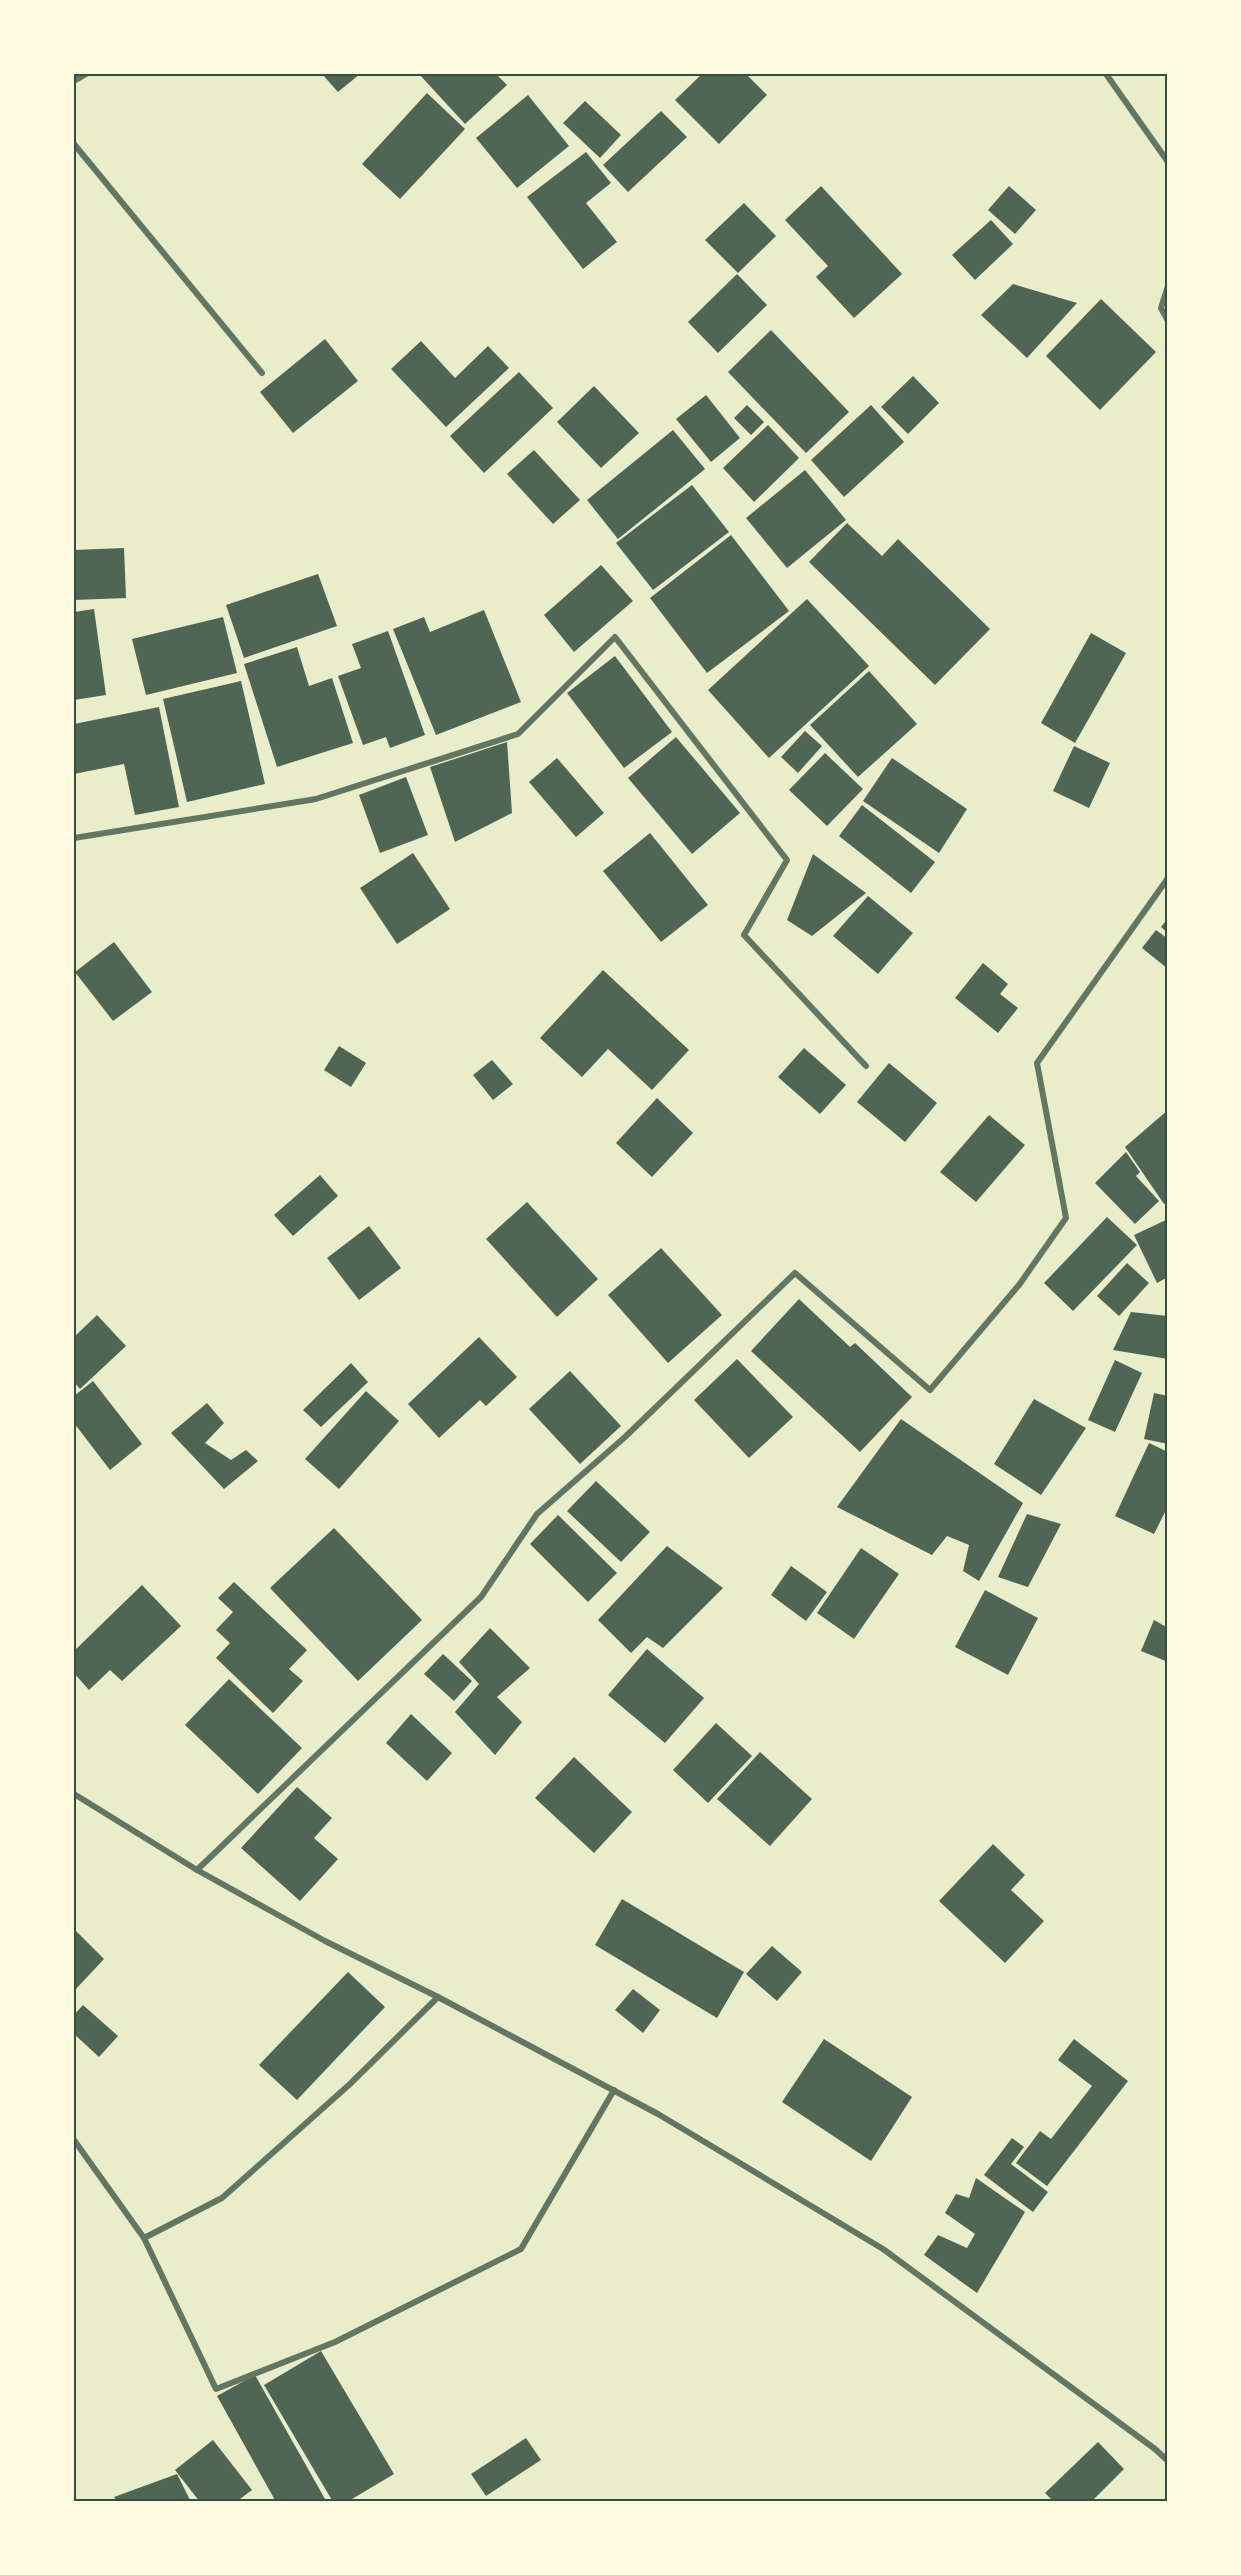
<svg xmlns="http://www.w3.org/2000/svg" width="1241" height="2575" font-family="'Source Sans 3',sans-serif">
<rect width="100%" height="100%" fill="#e9edc9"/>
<g fill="#4f6655">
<path d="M322,74h38l-22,18z"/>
<path d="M419,74h77l11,11 -42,39z"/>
<path d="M702,74h44l21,21 -48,49 -44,-44z"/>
<path d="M427,93l38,36 -65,70 -38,-35z"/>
<path d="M528,95l41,51 -52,42 -41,-50z"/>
<path d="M585,101l36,34 -21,23 -37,-35z"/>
<path d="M661,111l26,26 -59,55 -25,-27z"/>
<path d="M586,152l25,31 -25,20 31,39 -34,27 -56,-72z"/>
<path d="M821,186l81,88 -48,44 -38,-41 12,-11 -43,-46z"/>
<path d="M1009,186l27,24 -21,24 -27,-24z"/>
<path d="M744,203l32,33 -38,37 -33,-33z"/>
<path d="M991,220l22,24 -38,36 -23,-25z"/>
<path d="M737,274l30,31 -49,48 -30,-31z"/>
<path d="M1013,284l64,19 -50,55 -46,-43z"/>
<path d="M1101,299l55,53 -56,58 -54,-54z"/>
<path d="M771,330l78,82 -43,41 -78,-81z"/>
<path d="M325,339l33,42 -65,52 -33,-41z"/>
<path d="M421,341l34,37 33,-32 21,22 -63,59 -55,-58z"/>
<path d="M519,372l34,36 -69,65 -34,-37z"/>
<path d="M913,376l26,27 -31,31 -27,-27z"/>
<path d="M594,386l45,47 -38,35 -44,-46z"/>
<path d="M706,395l34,43 -29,24 -35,-43z"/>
<path d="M747,405l17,17 -13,13 -17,-17z"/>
<path d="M871,405l33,37 -60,55 -33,-37z"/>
<path d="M768,425l31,33 -45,44 -31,-34z"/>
<path d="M673,430l32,39 -87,70 -31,-39z"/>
<path d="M534,450l46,50 -27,24 -46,-50z"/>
<path d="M805,470l41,50 -59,48 -41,-50z"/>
<path d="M692,485l37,47 -76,58 -37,-47z"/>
<path d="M847,523l35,33 16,-17 92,90 -55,56 -126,-123z"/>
<path d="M731,535l58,76 -82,62 -57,-75z"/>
<path d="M124,548l2,50 -52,2v-50z"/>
<path d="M601,565l32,36 -59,51 -30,-37z"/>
<path d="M318,574l19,52 -93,32 -18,-53z"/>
<path d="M807,599l62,67 -100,92 -61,-68z"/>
<path d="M94,609l12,86 -32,5v-88z"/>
<path d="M484,610l37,92 -85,33 -43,-106 31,-12 6,15z"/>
<path d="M223,617l14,56 -91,22 -14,-56z"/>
<path d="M388,631l37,104 -35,13 -4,-11 -23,8 -25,-69 23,-8 -9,-24z"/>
<path d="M1091,633l35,20 -51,90 -34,-20z"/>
<path d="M297,647l12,39 23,-8 21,65 -76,24 -33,-103z"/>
<path d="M615,656l57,76 -48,36 -57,-75z"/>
<path d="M869,671l48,53 -59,53 -48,-52z"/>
<path d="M241,681l24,103 -78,18 -24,-103z"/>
<path d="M159,707l20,100 -44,8 -11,-51 -50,10v-50z"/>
<path d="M805,731l17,15 -24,27 -17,-16z"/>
<path d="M676,737l64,76 -48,41 -64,-76z"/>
<path d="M507,742l5,71 -57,29 -25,-75z"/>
<path d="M1074,746l36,17 -21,45 -36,-17z"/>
<path d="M825,753l38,36 -36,37 -38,-36z"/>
<path d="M557,758l47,55 -28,24 -47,-55z"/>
<path d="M892,758l75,51 -28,44 -76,-52z"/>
<path d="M406,777l22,58 -48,18 -21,-58z"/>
<path d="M862,805l73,57 -24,31 -72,-57z"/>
<path d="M650,833l58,72 -47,37 -58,-71z"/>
<path d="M413,853l37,56 -53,35 -37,-56z"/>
<path d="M813,854l53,39 -54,43 -25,-16z"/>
<path d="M868,896l45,37 -35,41 -45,-38z"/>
<path d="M1168,918v15l-7,-6z"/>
<path d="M1156,930l12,9v30l-26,-21z"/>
<path d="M114,942l38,50 -39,29 -38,-49z"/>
<path d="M983,963l25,21 -8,10 18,14 -20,25 -43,-35z"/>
<path d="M603,970l86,80 -37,40 -44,-41 -26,28 -42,-39z"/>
<path d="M339,1046l27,17 -15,24 -27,-17z"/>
<path d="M804,1048l42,37 -26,29 -42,-37z"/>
<path d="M492,1060l21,24 -20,16 -20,-25z"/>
<path d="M889,1063l48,40 -32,39 -48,-40z"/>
<path d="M657,1098l36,35 -41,44 -36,-34z"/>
<path d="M1168,1110v93l-4,1 -39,-57z"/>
<path d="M989,1115l36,30 -49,57 -36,-30z"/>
<path d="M1126,1152l14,20 -4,4 23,25 -24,23 -40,-41z"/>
<path d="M320,1175l18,21 -45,40 -19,-21z"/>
<path d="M527,1202l71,77 -41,38 -71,-78z"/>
<path d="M1107,1217l30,28 -64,66 -29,-28z"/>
<path d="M1168,1219v58l-11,6 -23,-48z"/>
<path d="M369,1226l32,42 -42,32 -32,-42z"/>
<path d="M661,1248l61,67 -54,48 -60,-68z"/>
<path d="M1127,1263l22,20 -30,33 -22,-20z"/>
<path d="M799,1299l51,48 5,-4 57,54 -52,55 -109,-101z"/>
<path d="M1131,1312l37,4v43l-55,-9z"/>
<path d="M97,1315l29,31 -46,43 -6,-7v-45z"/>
<path d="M479,1337l38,40 -31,29 -6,-6 -41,38 -31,-34z"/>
<path d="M737,1359l56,58 -44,41 -55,-58z"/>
<path d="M1115,1360l27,13 -27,59 -27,-12z"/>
<path d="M351,1363l17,19 -47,45 -18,-17z"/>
<path d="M570,1371l51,55 -41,38 -51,-55z"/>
<path d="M93,1381l49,63 -32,26 -36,-47v-27z"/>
<path d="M366,1391l33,30 -60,68 -34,-30z"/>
<path d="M1154,1393l14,3v48l-24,-5z"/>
<path d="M1034,1399l52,29 -45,67 -47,-31z"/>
<path d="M207,1403l17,20 -19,20 26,17 15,-10 12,11 -34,28 -53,-56z"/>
<path d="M901,1419l122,84 -44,78 -16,-10 6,-26 -22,-9 -15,19 -95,-48z"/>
<path d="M1149,1443l19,9v54l-14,28 -39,-18z"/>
<path d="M596,1481l54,51 -29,30 -54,-51z"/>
<path d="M1027,1514l34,10 -33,63 -30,-10z"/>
<path d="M558,1515l59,58 -29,29 -58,-58z"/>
<path d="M334,1528l88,92 -64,61 -88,-93z"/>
<path d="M667,1546l56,42 -60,60 -16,-11 -16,16 -33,-33z"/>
<path d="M861,1548l38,26 -45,65 -37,-26z"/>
<path d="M791,1566l36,26 -21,29 -35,-26z"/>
<path d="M234,1582l73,68 -18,19 14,12 -30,32 -57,-55 14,-15 -14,-13 17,-18 -15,-14z"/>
<path d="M142,1585l39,41 -59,55 -12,-11 -21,20 -15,-17v-22z"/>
<path d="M985,1590l53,28 -30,57 -53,-28z"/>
<path d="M1154,1620l14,8v34l-27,-11z"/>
<path d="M490,1628l40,40 -33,29 25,25 -27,33 -40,-43 24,-28 -20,-22z"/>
<path d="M647,1649l57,49 -39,45 -57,-48z"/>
<path d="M443,1654l29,27 -18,20 -30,-27z"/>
<path d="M229,1679l73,69 -44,46 -73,-69z"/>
<path d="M411,1714l41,39 -25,28 -41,-38z"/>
<path d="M716,1723l36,33 -44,47 -35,-33z"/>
<path d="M760,1752l52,47 -42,47 -53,-47z"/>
<path d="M574,1757l58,55 -38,41 -59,-55z"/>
<path d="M297,1787l35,31 -18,20 24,21 -38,42 -59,-53z"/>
<path d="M993,1844l32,31 -14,15 33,31 -39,42 -66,-62z"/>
<path d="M622,1899l122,73 -27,46 -122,-73z"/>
<path d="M74,1929l30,30 -30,32z"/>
<path d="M772,1946l30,26 -25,29 -31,-27z"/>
<path d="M348,1972l37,35 -88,93 -38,-35z"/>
<path d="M633,1989l27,21 -17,23 -28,-23z"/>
<path d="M83,2005l35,31 -19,21 -25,-23v-19z"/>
<path d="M824,2039l88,58 -41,64 -89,-59z"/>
<path d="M1074,2039l54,42 -81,105 -31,-23 24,-32 11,8 41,-53 -34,-26z"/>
<path d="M1012,2138l12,9 -13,17 37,28 -15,20 -49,-37z"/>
<path d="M976,2178l49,34 -48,81 -53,-38 14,-20 29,13 8,-14 -30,-21 11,-19 13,4z"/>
<path d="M321,2351l73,123 -47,28h-14l-69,-117z"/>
<path d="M255,2375l70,124 -4,3h-45l-59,-106z"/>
<path d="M526,2438l15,22 -55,36 -15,-22z"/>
<path d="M213,2440l39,50 -16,12h-36l-25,-32z"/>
<path d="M1098,2442l26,27 -33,33h-37l-9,-9z"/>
<path d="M177,2474l14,28h-74l-3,-5z"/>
</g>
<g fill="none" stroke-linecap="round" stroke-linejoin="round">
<g stroke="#617663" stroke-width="6">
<path d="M1106,74l62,88"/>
<path d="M74,81l12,-7"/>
<path d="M74,144l188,229"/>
<path d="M1168,286l-7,22 7,13"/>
<path d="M74,838l242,-39 202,-65 97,-97 172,223 -43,75 122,131"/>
<path d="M74,1794l123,76 128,71 113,56 220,117 225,135 272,200 13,12"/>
<path d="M197,1870l284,-273 56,-83 88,-77 170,-164 135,117 89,-105 47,-67 -29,-155 131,-185"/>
<path d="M438,1997l-88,87 -128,114 -78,40 72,151 119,-47 186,-93 93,-159"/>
<path d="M74,2140l70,98"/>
</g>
</g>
<rect width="1241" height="2575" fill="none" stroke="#fefae0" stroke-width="150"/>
<rect x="75" y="75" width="1091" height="2425" fill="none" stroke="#344e41" stroke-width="2"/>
</svg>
